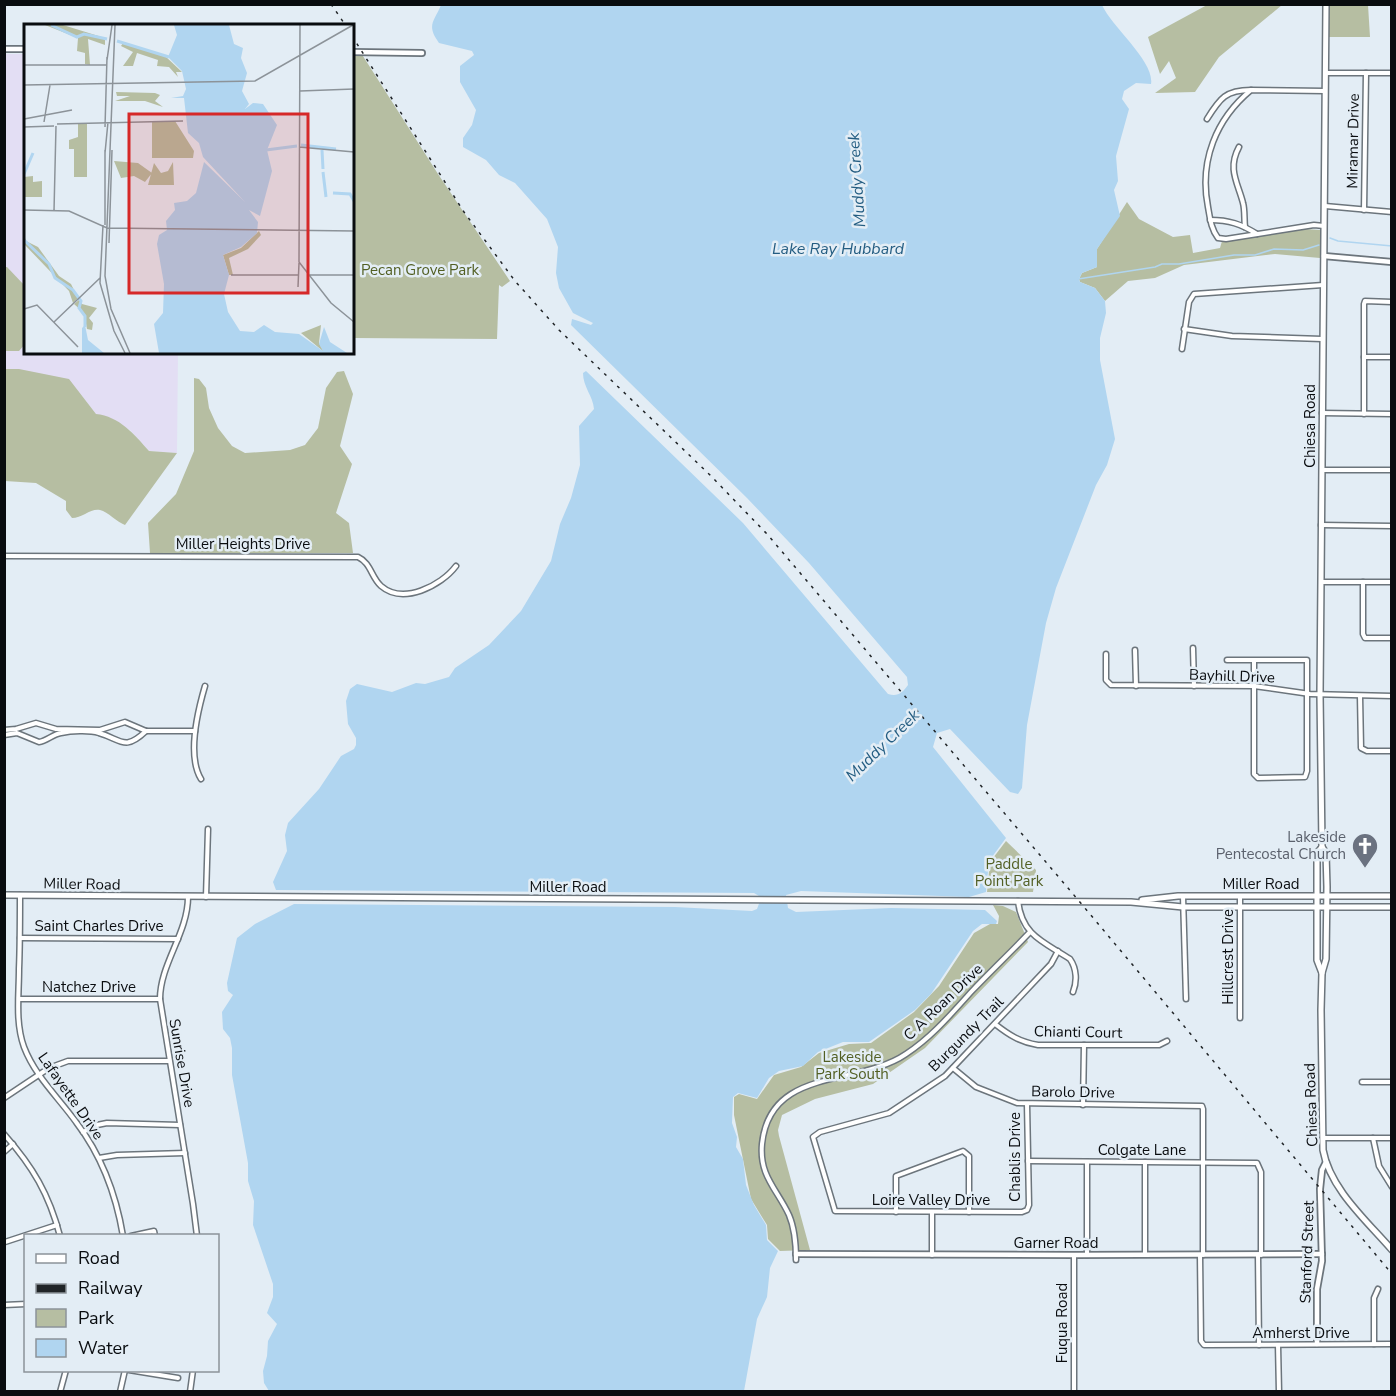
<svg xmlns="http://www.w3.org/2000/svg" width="1396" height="1396" font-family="'Nunito Sans',sans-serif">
<rect width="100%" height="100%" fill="#e3edf5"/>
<path fill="#e3def4" d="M5,54h20l1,298 152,1 -1,100 -28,-2 -19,-21 -34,-16 -14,-18 -77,-27z"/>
<g fill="#b6bea2">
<path d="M1207,5h75l-63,52 -24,35 -40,1 21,-15 -7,-17 -9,13 -12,-37z"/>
<path d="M1329,5h39l2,32h-41z"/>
<path d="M352,53h9l77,121 72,107 -8,6 -3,-2 -2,54 -144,-1z"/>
<path d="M1127,202l12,17 34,18 17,-2 3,18 27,-5 2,-7 83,-12 15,1v28l-45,-4 -91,11 -29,13 -27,3 -23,20 -10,-13 -15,-6 -1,-3 3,-6 15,-6v-18z"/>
<path d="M4,267h3l18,19v58l-6,7h-14z"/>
<path d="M4,369h15l50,10 27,35c23,2 39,21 53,37l28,2 -52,72c-8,-3 -17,-13 -25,-15 -9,-2 -18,8 -28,8l-6,-8v-9l-30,-18 -31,-2z"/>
<path d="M344,371l9,23 -13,52 12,18 -16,49 13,10 4,30h-203l-2,-30 28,-29 18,-43v-73l5,1 7,9 3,20 9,20 14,18 13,7 45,-3 15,-5 13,-17 8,-40 11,-16z"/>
<path d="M1006,841l30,29 -3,22h-46l3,-30z"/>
<path d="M993,905l10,1 13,6 12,30 -103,106 -16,11 -36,25 -58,15 -33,16 -4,15 1,6 31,114 -30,1 -12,-12 -1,-14 -16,-26 -17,-84v-18l5,-3 18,5 17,-24 27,-8 18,-14 30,-9 22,-1 43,-31 25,-26 35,-53 16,-9h8l1,-8z"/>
</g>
<path fill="#b0d5f0" d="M441,5h661c10,22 53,57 49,79l-15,-1 -12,8 -2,8 7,10 -13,47 2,25 -4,9 6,26 -23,33v18l-15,6 -3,6 1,3 15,6 10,13 1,12 -6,25v22l15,79 -8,26 -11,20 -40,103 -10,35 -19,102 -5,63 -4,6 -8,-2 -60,-63 -13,4 -4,14 73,91 -17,23 -3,31 -17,5 -168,-6 -15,4 2,13 8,4 95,-4 94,2 12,11 -1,3h-14l-9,7 -42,63 -16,16 -46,32h-26l-25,10 -15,14 -24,5 -10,7 -12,20 -19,-5 -5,4 -1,26 5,14 -1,10 7,12 3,26 8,20 12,20 1,15 11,11 -8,17 -3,29 -10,22 -13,72h-475l-5,-8 -1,-12 4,-15 1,-15 9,-17 -10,-11 6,-16v-13l-20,-59 1,-24 -6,-20v-18l-16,-88v-27l-2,-10 -7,-9 -1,-17 11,-17 -5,-4 -1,-8 10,-45 18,-14 39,-20 381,3 77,4 5,-2 3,-8 -1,-5 -5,-3 -478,-3 -3,-8 14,-31 -2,-16 3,-12 31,-34 22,-33 13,-7 2,-4v-7l-8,-14 -2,-23 4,-12 7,-5 35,8 24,-9 9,1 24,-7 6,-9 34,-23 32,-34 30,-50 9,-37 11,-26 9,-33 -1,-39 15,-17c-1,-13 -11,-22 -11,-36l3,-2 157,152 145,171c10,3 14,-1 20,-9l-1,-8 -98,-114 -62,-65 -176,-173 1,-6 19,6 2,-2 -20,-10 -14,-25 -3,-15 2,-26 -11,-28 -32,-36 -16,-8 -13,-15 -23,-13v-9l9,-13 4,-15 -16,-28v-16l14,-11 -2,-4 -33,-8c-13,-18 -5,-21 2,-38z"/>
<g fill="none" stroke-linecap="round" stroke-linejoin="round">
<g stroke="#b0d5f0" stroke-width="1.5">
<path d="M1330,238l8,3 54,5"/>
<path d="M1078,279l77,-12 7,-3h17l55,-9h21l19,-6 29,1 16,-5"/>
</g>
<g stroke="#6c757c" stroke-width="7">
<g id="minor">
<path d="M1326,73h66"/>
<path d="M1207,119c13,-21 19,-29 44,-29"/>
<path d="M1239,147c-12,22 -1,36 4,56 2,7 1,16 2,24"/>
<path d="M1325,206l67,6"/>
<path d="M1364,210l2,-137"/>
<path d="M1210,220c19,0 31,4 47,14"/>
<path d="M1324,226l-10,-1 -88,14 -8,-1c-7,-9 -8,-20 -10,-31 -9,-46 8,-88 43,-117l74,1"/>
<path d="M1184,329l48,7 90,3"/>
<path d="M1182,349l7,-47 5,-8 129,-9"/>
<path d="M1364,357h28"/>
<path d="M1322,413l70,1"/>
<path d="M1364,414v-110l1,-3 27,1"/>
<path d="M1322,470h70"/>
<path d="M1321,525l71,1"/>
<path d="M4,556l354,1c13,6 13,20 23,29 22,19 60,0 75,-20"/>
<path d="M1322,582h70"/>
<path d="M1363,582v52l2,4h27"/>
<path d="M1193,648l1,38"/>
<path d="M1135,650l1,36"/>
<path d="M1106,654v26l5,5 143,1 56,8 82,2"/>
<path d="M1227,660h80v111l-2,6 -47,1 -4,-4v-114"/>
<path d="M1360,696l1,52 6,3h25"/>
<path d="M4,730l12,-1 20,-6 20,6 44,1 25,-8 21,9h49"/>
<path d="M4,735l13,-2 22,9c8,-1 14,-8 22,-9 10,-2 28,-3 38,0 22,6 25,19 47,-2"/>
<path d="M201,779c-14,-23 -3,-69 4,-93"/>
<path d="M20,895c0,25 0,50 -1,74 0,26 -4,53 5,78 11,29 34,50 52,75 26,34 40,72 47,114"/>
<path d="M1183,896l3,103"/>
<path d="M1240,896v122"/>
<path d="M188,897c0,36 -28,67 -28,102l33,205 4,32"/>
<path d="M206,897l2,-68"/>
<path d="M1018,901c4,35 26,41 52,58 7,10 7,23 3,33"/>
<path d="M20,938l158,1"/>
<path d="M19,999h141"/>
<path d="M995,1024c14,11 25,18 43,21h121l8,-4"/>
<path d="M953,1068l23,19 41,16 185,3 1,3v146"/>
<path d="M1362,1082h30"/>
<path d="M4,1098l45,-30 19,-7h101"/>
<path d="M1027,1104l2,101 -2,5 -5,2 -187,-1 -22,-74 7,-5 69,-19 56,-37 106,-112 7,-13"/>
<path d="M1083,1105l1,-60"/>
<path d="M83,1132l14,-7 10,-2 73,2"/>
<path d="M4,1134c29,33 45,60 56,102"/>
<path d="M1323,1138h69"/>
<path d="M1373,1138l6,28 13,21"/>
<path d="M4,1152l9,-8"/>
<path d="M99,1158l18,-3 68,-2"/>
<path d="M1028,1161l229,2 4,9v83"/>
<path d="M1087,1162v93"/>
<path d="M1145,1162v92"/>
<path d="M896,1212v-36l67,-25 6,5v56"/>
<path d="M932,1212v43"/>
<path d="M131,1236l23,-5 1,5"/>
<path d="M5,1242l52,-17"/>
<path d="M1200,1255l1,86 3,4 188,-1"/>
<path d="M1258,1255l1,90"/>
<path d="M796,1260c0,-16 -1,-31 -7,-45 -12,-26 -30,-39 -27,-71 8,-78 96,-57 144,-90 26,-17 46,-41 66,-63 19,-20 39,-39 58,-59"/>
<path d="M4,1305l22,-1"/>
<path d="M1374,1344v-46l4,-9"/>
<path d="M1278,1345l1,47"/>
<path d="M129,1370l49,8"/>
<path d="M60,1392l6,-22"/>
<path d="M120,1392l5,-22"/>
<path d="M190,1392l3,-22"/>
<path d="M1074,1392v-137"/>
</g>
</g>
<g stroke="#6c757c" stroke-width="8">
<g id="tertiary">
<path d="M4,49h22"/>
<path d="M352,52l70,1"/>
<path d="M1324,256l68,6"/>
<path d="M796,1254l278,1 248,-1"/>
<path d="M1317,1344v-55l5,-28 -2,-72 2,-19 4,-8"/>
</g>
</g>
<g stroke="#6c757c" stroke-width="8">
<g id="secondary">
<path d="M1322,847l4,6 1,34 -1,72 -4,14 -1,37 2,140c7,39 44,71 69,100"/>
<path d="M4,895l1127,7 52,5h209"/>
<path d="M1142,900l36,-4h214"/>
<path d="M1322,973l-5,-13v-107l5,-6 -2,-153 6,-690"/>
</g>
</g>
<use href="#minor" stroke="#fff" stroke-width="4"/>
<use href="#tertiary" stroke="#fff" stroke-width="4.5"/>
<use href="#secondary" stroke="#fff" stroke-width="5"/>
<g stroke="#202427" stroke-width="1.5" stroke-dasharray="3 6" stroke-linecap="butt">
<path d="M331,4l15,22"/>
<path d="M352,36l112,176 51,69 44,49 152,146 56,58 312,367 313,373"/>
</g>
</g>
<defs>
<g id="church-pin" transform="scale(1.35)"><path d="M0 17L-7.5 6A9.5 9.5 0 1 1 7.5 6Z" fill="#6b7280" stroke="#e3edf5"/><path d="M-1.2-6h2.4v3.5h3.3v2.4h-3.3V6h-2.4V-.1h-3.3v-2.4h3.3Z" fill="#fff"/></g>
</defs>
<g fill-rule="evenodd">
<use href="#church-pin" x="1365" y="846"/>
</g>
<g text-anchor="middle" stroke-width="5" stroke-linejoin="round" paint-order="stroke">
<g font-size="15" fill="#090c0f" stroke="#e3edf5">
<text transform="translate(1353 141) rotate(-89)" y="5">Miramar Drive</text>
<text transform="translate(1310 426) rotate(-90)" y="5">Chiesa Road</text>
<text x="243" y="549">Miller Heights Drive</text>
<text transform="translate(1232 676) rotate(2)" y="5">Bayhill Drive</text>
<text transform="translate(82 884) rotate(1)" y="5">Miller Road</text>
<text x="1261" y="889">Miller Road</text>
<text x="568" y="892">Miller Road</text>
<text x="99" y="931">Saint Charles Drive</text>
<text transform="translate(1228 957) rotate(-90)" y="5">Hillcrest Drive</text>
<text x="89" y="992">Natchez Drive</text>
<text transform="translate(943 1002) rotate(-44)" y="5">C A Roan Drive</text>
<text transform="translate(1078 1032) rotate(1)" y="5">Chianti Court</text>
<text transform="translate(966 1034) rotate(-45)" y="5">Burgundy Trail</text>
<text transform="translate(182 1063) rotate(80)" y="5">Sunrise Drive</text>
<text transform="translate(1073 1092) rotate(1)" y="5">Barolo Drive</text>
<text transform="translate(71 1096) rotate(55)" y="5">Lafayette Drive</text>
<text transform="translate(1311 1105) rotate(-92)" y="5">Chiesa Road</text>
<text x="1142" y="1155">Colgate Lane</text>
<text transform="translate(1015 1157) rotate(-90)" y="5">Chablis Drive</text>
<text x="931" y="1205">Loire Valley Drive</text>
<text x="1056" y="1248">Garner Road</text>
<text transform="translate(1307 1252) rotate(-88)" y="5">Stanford Street</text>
<text transform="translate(1062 1323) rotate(-90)" y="5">Fuqua Road</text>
<text x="1301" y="1338">Amherst Drive</text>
</g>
<g font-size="15" fill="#525f23" stroke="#e3edf5">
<text x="420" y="275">Pecan Grove Park</text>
<text x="1009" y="869">Paddle<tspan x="1009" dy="17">Point Park</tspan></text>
<text x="852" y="1062">Lakeside<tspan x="852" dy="17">Park South</tspan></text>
</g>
<g font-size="15" fill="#5b616d" stroke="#e3edf5" text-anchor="end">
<text x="1346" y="842">Lakeside<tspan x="1346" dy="17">Pentecostal Church</tspan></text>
</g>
<g font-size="16" font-style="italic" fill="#245d82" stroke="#e3edf5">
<text transform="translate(856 180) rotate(-94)" y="6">Muddy Creek</text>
<text x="838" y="254">Lake Ray Hubbard</text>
<text transform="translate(882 745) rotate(-44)" y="6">Muddy Creek</text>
</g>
</g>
<g transform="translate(24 24)">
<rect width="330" height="330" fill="#e3edf5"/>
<path d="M21,1h18l42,13v7l-17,-6 2,26 -5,-1v-11l-8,-2 1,-13zM99,19l41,12 18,17h-6l2,5 -9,-10 -12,-1 1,-6 -21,-7 -4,13h-10l10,-14 -12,-6zM92,68l39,1 5,2 -5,6 8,6 -18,-6h-30l15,-5h-13zM128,97h23l19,30 -1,7h-41zM54,99h9v54h-13v-28h-5v-9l9,-3zM90,137l24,2 14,10 -7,9 -11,-6 -13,2zM149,138l1,23h-26l6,-22 7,10 7,-2zM9,152v6l9,-1v16h-18v-20zM235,207l2,4 -13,14 -19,9 4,17h-4l-6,-20 18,-7zM0,211l2,6 12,6 21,29 12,8 7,14 -5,5 -4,-12 -45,-47zM56,275l2,5 15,4 -8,10 4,5 -1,7 -5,-1 -3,-16 -10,-9zM297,301l-2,18 5,9 -23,-19z" fill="#b6bea2"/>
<path d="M150,1h55l5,19 9,4 -2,10 6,15 -5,18 7,13 -4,5 8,-6 10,1 14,21 -10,25 5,21 -12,45 -11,-6 9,12 -1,11 -16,14 -18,8 6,20 -5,19 4,18 12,19 14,1 10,-7 11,7 24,2 24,17 -4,-7 5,-17 6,15 17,11h-188l-5,-29 9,-11 1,-29 -7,-40 2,-9 8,-5 -1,-9 9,-11 -1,-7 13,-2 9,-8 8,-31 41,40 -42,-45 -4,-14 -11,-10 -4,-35h-13l12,-2 3,-7 -4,-18 -14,-14 9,-22zM61,301l3,15 16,13h-22v-25z" fill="#b0d5f0"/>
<path fill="none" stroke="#b0d5f0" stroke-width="3" d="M27,1l26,12 7,-3 23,5M93,17l52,16M277,121l35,4M242,126l31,-4M298,126l1,19M299,148l3,25M0,150l9,-21M309,169l17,1 4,7M0,216l25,24 6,14 18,12 8,11 -2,7 6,8v11"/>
<path fill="none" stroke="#8c9399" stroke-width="1.5" d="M91,1l-10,251 6,33 19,44M276,1l-1,237 32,41 23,19M83,36l5,-35M0,41h83M0,61l231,-4 98,-56M276,67l54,-2M0,95l48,-9M20,98l6,-37M33,100l126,-3M0,103l30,-1M81,103l2,-70M275,123l55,5M81,129l3,-31M81,157v44M81,160v-34M0,186l45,1 38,17 247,3M30,187l2,-85M79,201l-3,58 14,48M85,219l3,-93M207,251h67M286,251h44M274,263l1,-24M0,285l13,-4 41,42M30,298l46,-44M90,307l11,22"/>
<path fill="#d62828" fill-opacity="0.15" stroke="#d62828" stroke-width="3" d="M105,90h179v179h-179z"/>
<rect width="330" height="330" fill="none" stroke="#090c0f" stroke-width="3"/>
</g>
<rect width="1396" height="1396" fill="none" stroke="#090c0f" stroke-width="12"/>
<rect x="24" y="1234" width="195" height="138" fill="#e3edf5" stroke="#8c9399" stroke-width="1.5"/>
<rect x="36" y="1254" width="30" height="9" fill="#ffffff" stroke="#8c9399" stroke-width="1.5"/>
<text x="78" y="1264" font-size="18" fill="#090c0f">Road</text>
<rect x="36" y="1284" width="30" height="9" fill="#202427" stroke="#8c9399" stroke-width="1.5"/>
<text x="78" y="1294" font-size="18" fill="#090c0f">Railway</text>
<rect x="36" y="1309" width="30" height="18" fill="#b6bea2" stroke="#8c9399" stroke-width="1.5"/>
<text x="78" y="1324" font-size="18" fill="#090c0f">Park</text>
<rect x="36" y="1339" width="30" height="18" fill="#b0d5f0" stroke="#8c9399" stroke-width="1.5"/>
<text x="78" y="1354" font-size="18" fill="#090c0f">Water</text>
</svg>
